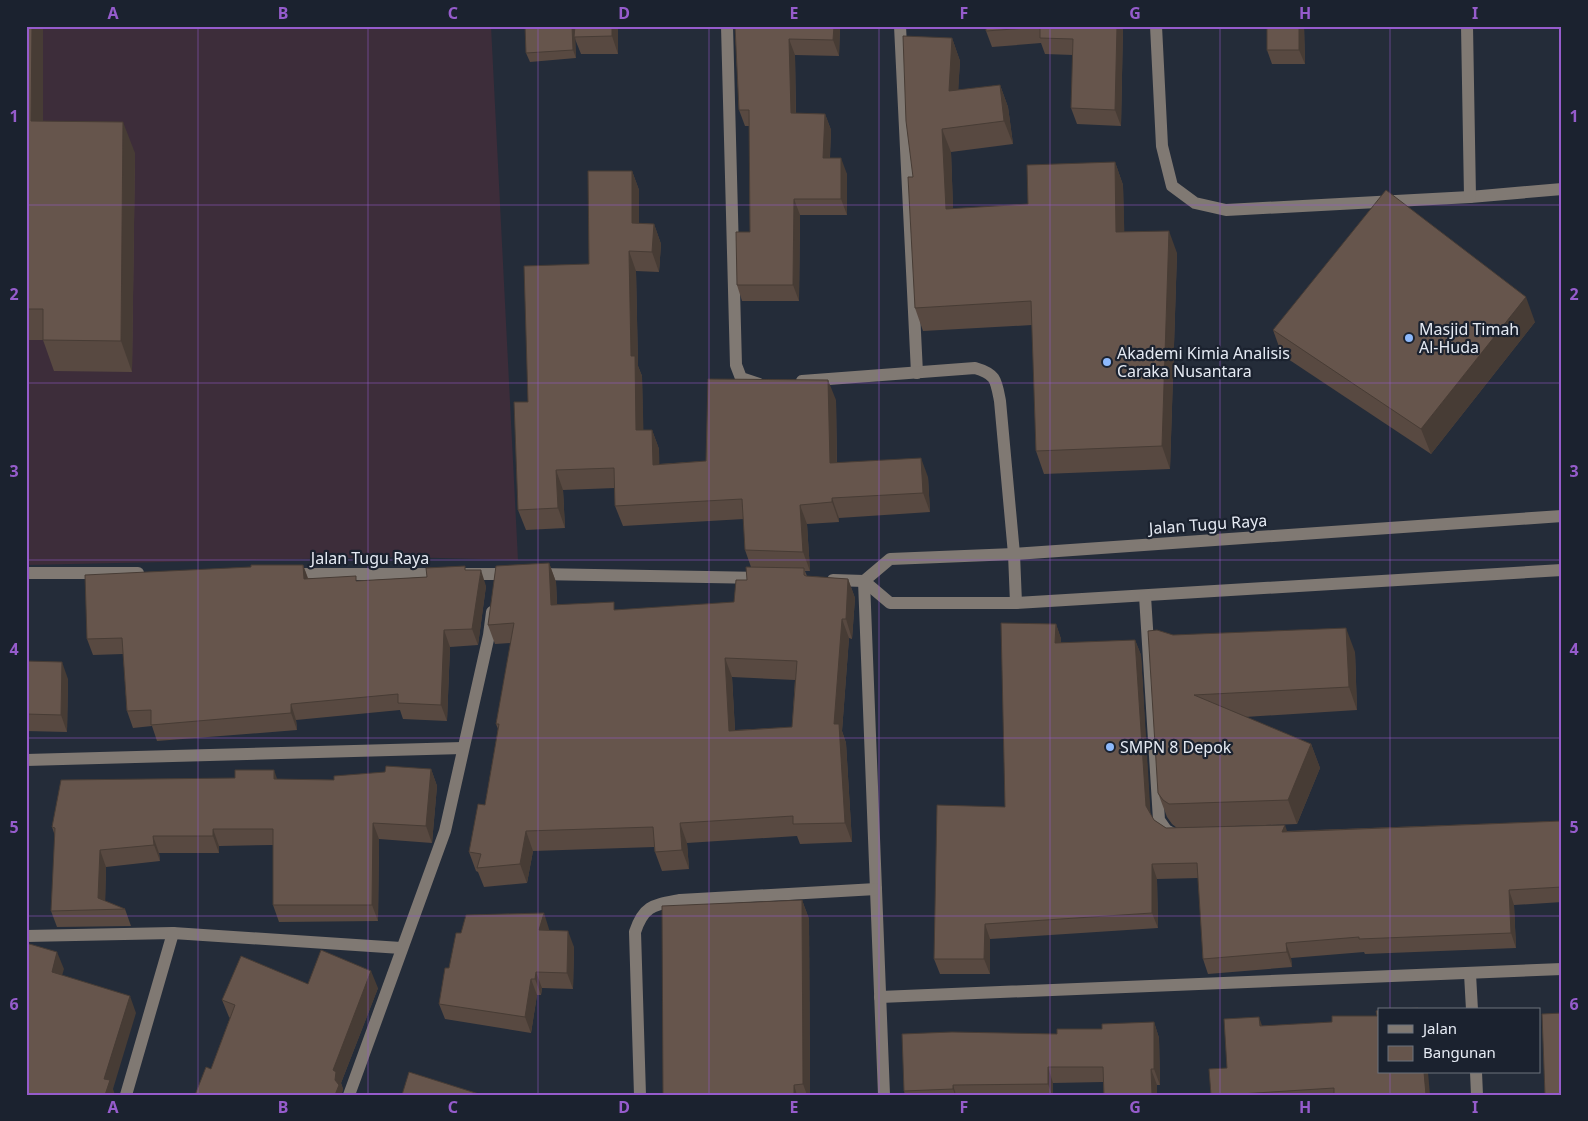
<svg xmlns="http://www.w3.org/2000/svg" width="1588" height="1121" font-family="'Noto Sans',sans-serif">
<rect width="100%" height="100%" fill="#242c39"/>
<path fill="#3d2d3a" d="M26,26h465l27,534 -119,-3 -373,8z"/>
<g fill="none" stroke-linecap="round" stroke-linejoin="round">
<g stroke="#807973" stroke-width="12">
<path d="M727,26l9,339 5,13 18,6"/>
<path d="M900,26l17,347"/>
<path d="M1156,26l6,120 10,40 23,17 31,7 244,-13 92,-8"/>
<path d="M1467,26l3,171"/>
<path d="M802,381l173,-13c21,6 21,12 25,33l14,153 2,49"/>
<path d="M26,573h112"/>
<path d="M291,574h152"/>
<path d="M466,574h45"/>
<path d="M538,574l225,4"/>
<path d="M833,580l31,1 26,22h126l546,-33"/>
<path d="M864,581l26,-22 124,-5 548,-38"/>
<path d="M864,581l20,514"/>
<path d="M1145,596l14,224 7,10 11,6"/>
<path d="M26,760l437,-12"/>
<path d="M26,936l147,-3 228,15"/>
<path d="M1470,974l2,36"/>
<path d="M880,997l682,-28"/>
<path d="M1476,1072l1,23"/>
<path d="M126,1095l47,-162"/>
<path d="M349,1095l96,-264 44,-196 3,-23"/>
<path d="M640,1095l-5,-163c9,-27 19,-27 45,-32l196,-11"/>
</g>
</g>
<g fill="#584941" fill-rule="evenodd">
<path d="M26,26h17v95l92,32 -3,219 -78,-1 -11,-31h-17z"/>
<path d="M574,26h44v28h-37l-6,-15 1,19 -46,4 -4,-9 48,-24z"/>
<path d="M735,26h105l-1,30 -44,-1 1,58 29,1 6,16 -1,28 17,16v41h-47l-1,86h-57l-5,-16 13,-53 -1,-106h-4l-6,-16z"/>
<path d="M986,26h137l-2,100 -44,-2 -6,-16 2,-53 -28,-1 -4,-11 -49,4 -6,-16z"/>
<path d="M1267,26h37l1,38h-33l-5,-14z"/>
<path d="M952,38l8,23 -2,29 42,-5 8,22 5,37 -62,8 2,57 75,-5 87,-42 8,23 1,47 53,21 -7,216 -126,5 -8,-23 -4,-126 -109,6 -8,-23 -2,-131z"/>
<path d="M632,171l7,19v33l15,1 7,20 -2,28 -23,-1 2,95 4,10 1,54h9l7,19v15l47,-3 130,-61 1,63 91,14 2,35 -91,6v4l-32,2 3,47h-5l2,5 41,3 7,19 -3,41 -3,-1 -7,93 4,12 6,99 -52,2 -3,-8 -110,7 2,26 -27,2 -7,-19 -1,-5 -121,4 -6,32 -43,4 -6,-15 -2,-1 -7,-19 16,-47 13,-76 -2,-5 15,-81 -16,1 -7,-19 61,-62 7,19 1,22 60,6 117,-8 13,-22 4,-13 -6,-17 -1,-31 -121,7 -8,-20v-18l-52,2 2,38 -39,2 -8,-20 10,-108 61,-138zM732,677l63,3 -3,47 -57,3z"/>
<path d="M1535,322l-104,132 -149,-99 -9,-25z"/>
<path d="M303,565l5,13 49,3 70,-4 39,-7 20,16 -8,59 -28,2 -3,74 -44,-2 -3,-9 -104,10 1,10 -140,11 -5,-15 -19,2 -6,-17 -4,-57 -30,1 -6,-16z"/>
<path d="M1056,624l5,15v4l74,-3 6,15 9,159 4,6 12,8 121,3 275,-10v81l-48,3 2,43 -151,6 -1,-2 -73,6 1,9 -84,7 -5,-15 -5,-81 -41,1 1,49 -168,11v35h-50l-6,-15 71,-152z"/>
<path d="M1173,635l182,17 2,58 -112,7 66,27 9,24 -23,56 -120,4 -5,-4 -5,-7 -9,-24z"/>
<path d="M26,661l42,18 -1,53 -41,-1z"/>
<path d="M431,769l6,17 -5,57 -53,-4 -1,82 -99,1 -6,-17v-60l-54,1v7h-60l1,8 -54,6 -1,34 20,8 6,17 -74,1 -6,-16 4,-75 -3,-9 225,-48 57,1z"/>
<path d="M802,900l7,19 1,176h-147z"/>
<path d="M549,929v1l25,17 -1,42 -31,-1 -1,7h-4l-6,38 -86,-14 -6,-15 10,-36 12,-35z"/>
<path d="M308,984l70,4 -37,95 2,6 -1,4 -131,-24 19,-51 -1,-1 -7,-17z"/>
<path d="M1154,1022l5,16 1,47h-3v10h-53l-1,-13 -50,1v12h-148l-1,-4 153,-57 45,-5z"/>
<path d="M1262,1026l168,69h-219z"/>
</g>
<g fill="#473c35">
<path d="M32,26h11v126l-12,-31z"/>
<path d="M572,26h1l2,3 1,29 -3,-8z"/>
<path d="M612,26h6v28l-6,-18z"/>
<path d="M834,26h6l-1,30 -6,-16z"/>
<path d="M1117,26h6l-2,100 -6,-16z"/>
<path d="M1299,26h5l1,38 -6,-14z"/>
<path d="M952,38l8,23 -3,53 -8,-23z"/>
<path d="M789,39l6,16 1,74 -5,-16z"/>
<path d="M1000,85l8,22 5,37 -9,-23z"/>
<path d="M825,114l6,16 -2,45 -6,-17z"/>
<path d="M123,122l12,31 -3,219 -11,-31z"/>
<path d="M942,129l9,23 3,80 -8,-23z"/>
<path d="M841,158l6,16v41l-6,-16z"/>
<path d="M1115,162l8,23 2,70 -9,-23z"/>
<path d="M632,171l7,19v53l-7,-20z"/>
<path d="M794,199l6,16 -1,86 -6,-16z"/>
<path d="M654,224l7,20 -2,28 -7,-20z"/>
<path d="M1169,231l8,22 -7,216 -8,-23z"/>
<path d="M629,251l7,20 2,95 4,10 2,74 -8,-20 -5,-74z"/>
<path d="M1526,297l9,25 -104,132 -10,-25z"/>
<path d="M828,380l8,20 1,83 -7,-20z"/>
<path d="M652,430l7,19 1,35 -7,-19z"/>
<path d="M921,458l7,19 2,35 -7,-19z"/>
<path d="M556,470l7,20 2,38 -7,-20z"/>
<path d="M832,498l7,20v4l-7,-20z"/>
<path d="M800,505l7,19 3,47 -7,-19z"/>
<path d="M549,563l7,19 2,42 -7,-19z"/>
<path d="M303,565l6,17 -5,-3z"/>
<path d="M481,570l5,16 -8,59 -6,-16z"/>
<path d="M848,579l7,19 -3,41 -6,-20z"/>
<path d="M842,619l7,19 -7,93 4,12 6,99 -7,-19 -11,-99z"/>
<path d="M1056,624l5,15v19l-6,-15z"/>
<path d="M1346,628l9,24 2,58 -8,-23z"/>
<path d="M444,630l6,17 -3,74 -6,-16z"/>
<path d="M1135,640l6,15 10,166 -5,-15z"/>
<path d="M725,658l7,19 4,73 -7,-19z"/>
<path d="M62,662l6,17 -1,53 -6,-17z"/>
<path d="M291,704l5,16 1,10 -6,-17z"/>
<path d="M1311,744l9,24 -23,56 -9,-24z"/>
<path d="M431,769l6,17 -5,57 -6,-17z"/>
<path d="M274,770l6,17 -6,-8z"/>
<path d="M373,823l6,16 -1,82 -6,-16z"/>
<path d="M680,823l7,20 2,26 -7,-19z"/>
<path d="M1285,825l5,15 -8,-8z"/>
<path d="M213,829l6,17v7l-6,-17z"/>
<path d="M526,831l7,20 -6,32 -7,-19z"/>
<path d="M153,836l6,17 1,8 -6,-16z"/>
<path d="M100,850l6,17 -1,43 -7,-12z"/>
<path d="M1152,864l5,15 1,49 -6,-15z"/>
<path d="M1509,890l5,15 2,43 -5,-15z"/>
<path d="M802,900l7,19 1,176h-3l-4,-11z"/>
<path d="M544,913l5,16 -4,17 -6,-16z"/>
<path d="M985,924l5,15v35l-6,-15z"/>
<path d="M568,931l6,16 -1,42 -6,-16z"/>
<path d="M1286,943l5,15 1,9 -5,-15z"/>
<path d="M57,952l7,17 -6,20 -6,-17z"/>
<path d="M371,971l7,17 -37,95 2,6 -1,4 1,2h-8v-15l-2,-10z"/>
<path d="M536,972l6,16 -1,7 -6,-16z"/>
<path d="M531,979l6,16 -6,38 -6,-16z"/>
<path d="M130,996l6,17 -23,76 2,6h-10l-1,-16z"/>
<path d="M1259,1017l5,14 -4,-5z"/>
<path d="M1154,1022l5,16 1,47 -6,-16z"/>
<path d="M1048,1067l5,16v12h-1l-4,-11z"/>
<path d="M1151,1069l6,16v10h-5z"/>
<path d="M1424,1072h4l2,23h-4z"/>
<path d="M794,1085l3,10h-3z"/>
<path d="M953,1085l3,10h-1l-2,-6z"/>
</g>
<g fill="#66554c" stroke="#473c35" fill-rule="evenodd">
<path d="M26,26h6l-1,95 92,1 -2,219 -78,-1v-31h-17z"/>
<path d="M525,26h47l1,24 -47,3z"/>
<path d="M575,26h37v10l-38,1z"/>
<path d="M735,26h99l-1,14 -44,-1 2,74 34,1 -2,44h18v41h-47l-1,86h-56l-1,-53h14l-1,-122h-10z"/>
<path d="M986,26h131l-2,84 -44,-2 2,-69 -33,-1v-11l-54,4z"/>
<rect x="1267" y="26" width="32" height="24"/>
<path d="M903,36l49,2 -3,53 51,-6 4,36 -62,8 4,80 82,-5 -1,-39 88,-3 1,70 53,-1 -7,215 -126,5 -5,-150 -116,7 -7,-131h5l-7,-56z"/>
<path d="M588,171h44v52l22,1 -2,28 -23,-1 2,105h4l1,74h16l1,35 53,-4 2,-82 120,1 2,83 91,-5 2,35 -91,5v4l-32,3 3,47 -58,-2 -3,-51 -127,7 -1,-38 -58,2 2,38 -40,2 -4,-108h14l-4,-136 65,-2z"/>
<path d="M1386,190l140,107 -105,132 -148,-99z"/>
<path d="M549,563l2,42 63,-3v8l120,-8 2,-22h11l-1,-13 58,1v7l2,1 42,3 -2,40h-4l-8,105h5l6,99 -52,1v-8l-113,7 2,27 -27,2 -2,-25 -127,4 -6,33 -43,4 4,-14 -12,-2 9,-48 7,1 14,-81h-3l18,-101 -26,2 8,-59zM725,658l72,3 -5,66 -63,4z"/>
<path d="M251,565h52l1,14 52,-3v5l71,-4 -1,-9 39,-2v4h16l-9,59 -28,1 -3,75 -43,-2v-9l-107,10v9l-140,12v-15l-24,1 -5,-73 -35,1 -2,-64 166,-8z"/>
<path d="M1001,623l55,1 -1,19 80,-3 11,166 8,14 12,8 119,-3 -3,7 280,-11v66l-53,3 2,43 -152,6v-2l-73,6 1,9 -84,7 -6,-96 -45,1v49l-167,11 -1,35h-50l3,-154 68,2z"/>
<path d="M1346,628l3,59 -155,8 117,49 -23,56 -119,4 -6,-4 -5,-7 -10,-162 9,-1 16,5z"/>
<path d="M26,661l36,1 -1,53 -35,-1z"/>
<path d="M386,766l45,3 -5,57 -53,-3 -1,82h-99v-76h-60v7h-60l1,9 -54,5 -2,48 27,11 -74,2 4,-83 -3,-1 9,-47 174,-2v-8h39v9l60,1v-4l51,-4z"/>
<path d="M802,900l1,184 -9,1v10h-131l-1,-189z"/>
<path d="M544,913l-5,17 29,1 -1,42 -31,-1 -1,7h-4l-6,38 -86,-13 6,-36h4l7,-35h5l5,-18z"/>
<path d="M26,943l31,9 -5,20 78,24 -26,83 6,1 -5,15h-79z"/>
<path d="M321,950l50,21 -38,99 3,2 -1,8 4,5 -4,10h-140l11,-28 5,2 24,-64 -13,-5 19,-44 67,28z"/>
<path d="M1418,1008v2h-30z"/>
<path d="M1379,1010v62h45l2,23h-92v-7l-109,7h-14l-2,-26 18,-1 -3,-49 35,-2 1,9 72,-4v-6h45l-1,-5z"/>
<path d="M1562,1013v82h-17l-3,-81z"/>
<path d="M1154,1022v47h-3l1,26h-48l-1,-28h-55v17l-95,1v4l-49,2 -2,-57 50,-2 105,2v-5h45v-5z"/>
<path d="M409,1072l73,23h-80z"/>
</g>
<path fill="none" stroke="#965ccc" stroke-width="1" stroke-opacity="0.55" d="M198,26v1069M368,26v1069M538,26v1069M709,26v1069M879,26v1069M1050,26v1069M1220,26v1069M1390,26v984M26,205h1536M26,383h1536M26,560h1536M26,738h1536M26,916h1536M1390,1072v23"/>
<g fill="#8db9fc" stroke="#1b222f" stroke-width="2">
<circle cx="1409" cy="338" r="5"/>
<circle cx="1107" cy="362" r="5"/>
<circle cx="1110" cy="747" r="5"/>
</g>
<g text-anchor="middle" stroke-width="4.5" stroke-linejoin="round" paint-order="stroke">
<g font-size="16" fill="#e5eaf3" stroke="#1b222f" text-anchor="start">
<text x="1419" y="335">Masjid Timah<tspan x="1419" dy="18">Al-Huda</tspan></text>
<text x="1117" y="359">Akademi Kimia Analisis<tspan x="1117" dy="18">Caraka Nusantara</tspan></text>
<text x="1120" y="753">SMPN 8 Depok</text>
</g>
<g font-size="16" fill="#e5eaf3" stroke="#1b222f">
<text transform="translate(1208 524) rotate(-4)" y="6">Jalan Tugu Raya</text>
<text x="370" y="564">Jalan Tugu Raya</text>
</g>
</g>
<rect width="1588" height="1121" fill="none" stroke="#1b222f" stroke-width="55"/>
<rect x="1378" y="1008" width="162" height="65" fill="#1b222f" stroke="#6c727d"/>
<rect x="1388" y="1025" width="25" height="8" fill="#807973" stroke="#6c727d"/>
<text x="1423" y="1034" font-size="15" fill="#e5eaf3">Jalan</text>
<rect x="1388" y="1046" width="25" height="15" fill="#66554c" stroke="#6c727d"/>
<text x="1423" y="1058" font-size="15" fill="#e5eaf3">Bangunan</text>
<rect x="28" y="28" width="1532" height="1066" fill="none" stroke="#965ccc" stroke-width="2"/>
<g font-size="16" text-anchor="middle" font-weight="bold" fill="#965ccc">
<text x="113" y="19">A</text>
<text x="283" y="19">B</text>
<text x="453" y="19">C</text>
<text x="624" y="19">D</text>
<text x="794" y="19">E</text>
<text x="964" y="19">F</text>
<text x="1135" y="19">G</text>
<text x="1305" y="19">H</text>
<text x="1475" y="19">I</text>
<text x="14" y="122">1</text>
<text x="1574" y="122">1</text>
<text x="14" y="300">2</text>
<text x="1574" y="300">2</text>
<text x="14" y="477">3</text>
<text x="1574" y="477">3</text>
<text x="14" y="655">4</text>
<text x="1574" y="655">4</text>
<text x="14" y="833">5</text>
<text x="1574" y="833">5</text>
<text x="14" y="1010">6</text>
<text x="1574" y="1010">6</text>
<text x="113" y="1113">A</text>
<text x="283" y="1113">B</text>
<text x="453" y="1113">C</text>
<text x="624" y="1113">D</text>
<text x="794" y="1113">E</text>
<text x="964" y="1113">F</text>
<text x="1135" y="1113">G</text>
<text x="1305" y="1113">H</text>
<text x="1475" y="1113">I</text>
</g>
</svg>
